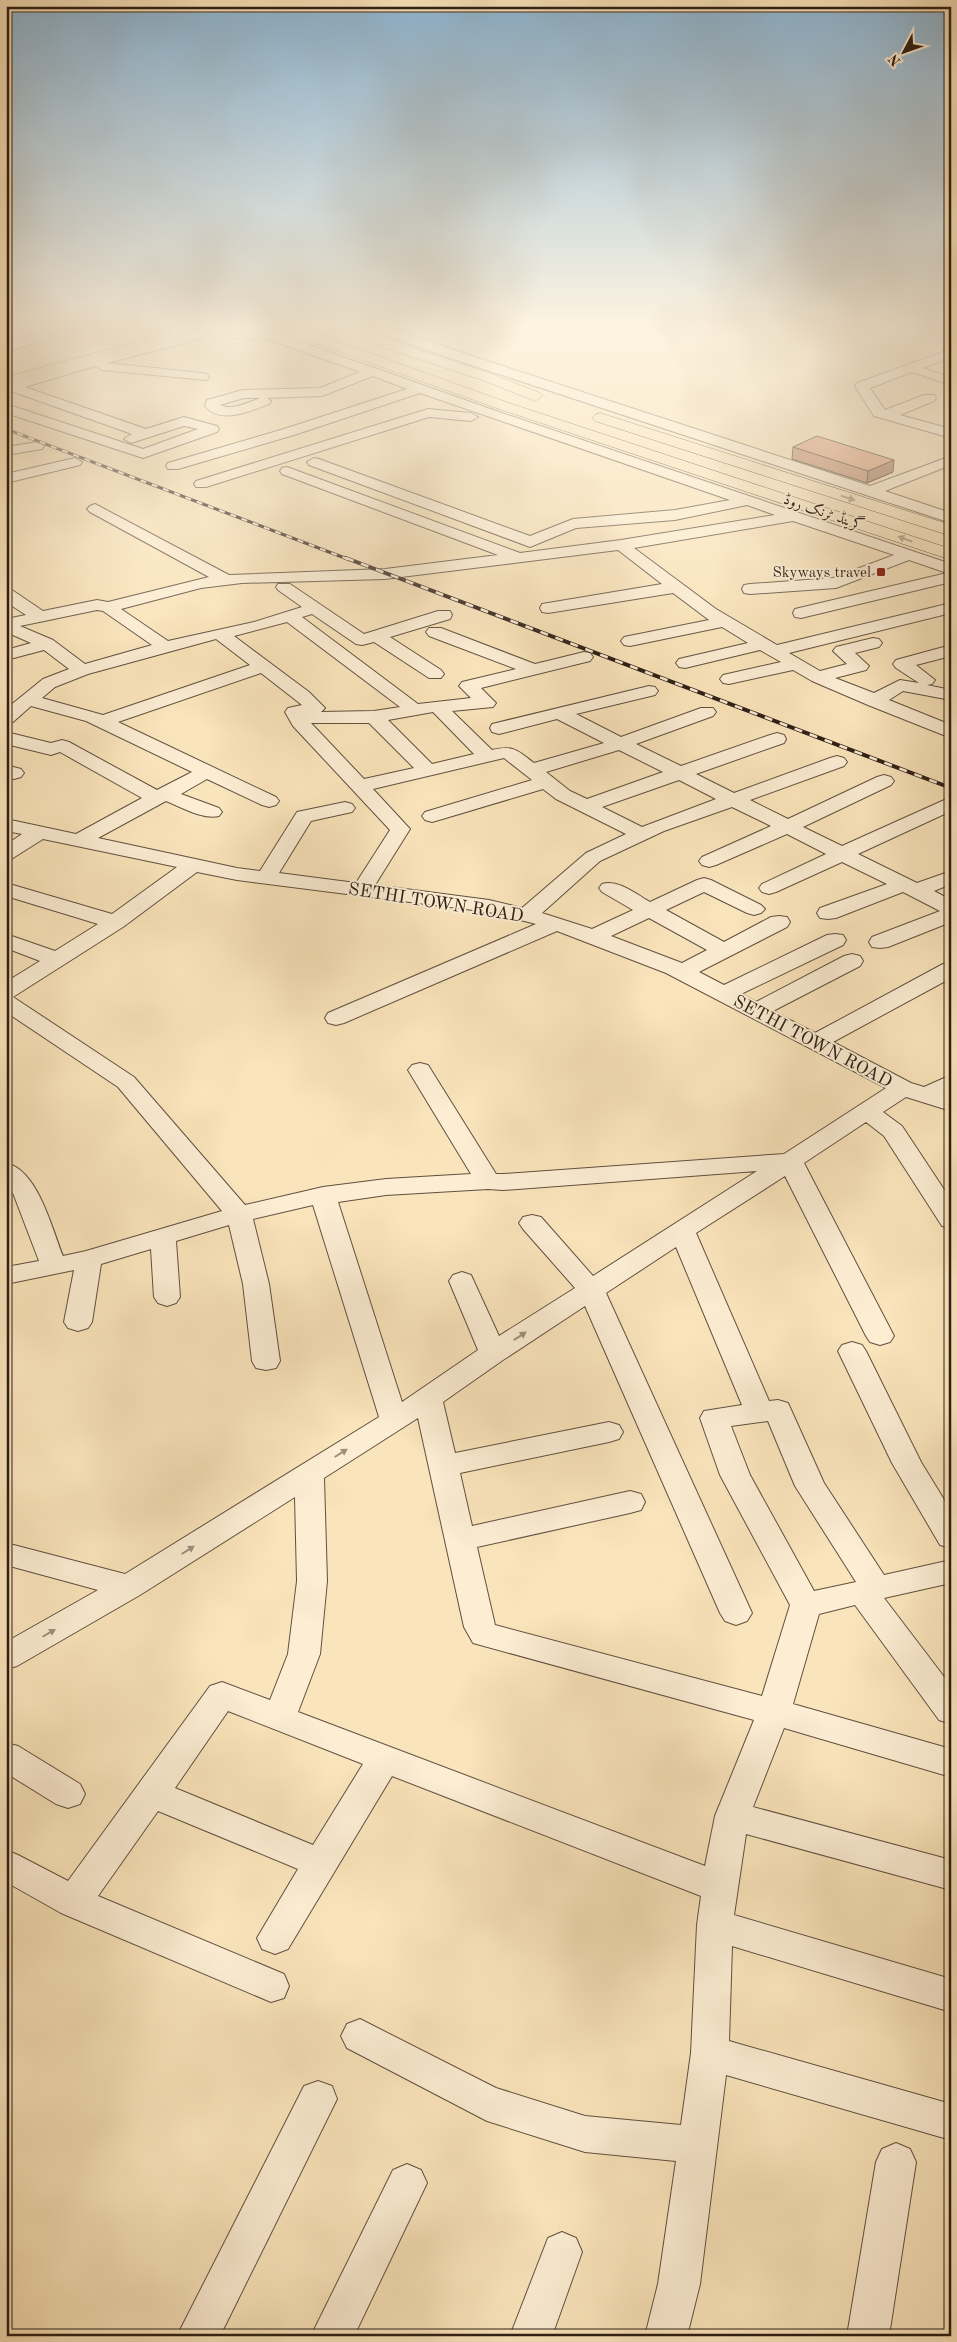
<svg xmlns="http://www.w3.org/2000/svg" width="957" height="2342" font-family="'Old Standard TT',Amiri,serif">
<rect width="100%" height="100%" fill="#fae4bb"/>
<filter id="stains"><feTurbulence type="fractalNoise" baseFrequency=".004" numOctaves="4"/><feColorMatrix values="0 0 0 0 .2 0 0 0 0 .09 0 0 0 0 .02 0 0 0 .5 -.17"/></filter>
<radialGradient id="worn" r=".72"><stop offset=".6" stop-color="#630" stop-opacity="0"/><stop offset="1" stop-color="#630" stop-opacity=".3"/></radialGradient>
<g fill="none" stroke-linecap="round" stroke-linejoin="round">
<g stroke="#60503f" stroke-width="2">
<g id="minor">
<path d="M6,323h32l-1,2 13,11 -1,3 -43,13v-8l28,-9 -10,-7 -18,3z"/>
<path d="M364,323h15l81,29 410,134 81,-30v9l-66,26 66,22v10l-501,-165 -74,-26z"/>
<path d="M203,330l6,4 -1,3 -101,26 95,10 5,1 2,3 -2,3 -105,-10 -7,-4 -70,21 121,42 38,-12 33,9 2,3 -2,3 -74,26 -137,-45v-9l137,45 55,-20 -14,-3 -53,17 -7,-4 8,-5 -121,-43 -5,1v-8l101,-30z"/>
<path d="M929,331l22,6v8l-27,-7 -1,-3 1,-3z"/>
<path d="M272,332l227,80 452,152v18l-150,36 -6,-1 -2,-4 2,-4 152,-36 -38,-13 -73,28 -86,6 -6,-1 -2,-4 2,-4 6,-1 83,-6 61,-23 -101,-34 -159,27 82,61 61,36 174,-42v10l-162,40 31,18 27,-7 -14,-13 3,-4 37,-9 6,1 3,4 -3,4 -24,6 14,13 -3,4 -31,8 39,15 26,-13 19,3 -23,-15 -3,-4 3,-4 55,-15v11l-35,9 19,15 -3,4 -5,1 24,5v10l-48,-9 -14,9 62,25v13l-83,-33 -56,-24 -19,-11 -64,14 -6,-1 -3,-4 3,-4 58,-13 -21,-12 -75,18 -6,-1 -3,-4 3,-4 69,-16 -26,-16 -92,19 -6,-1 -3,-4 3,-4 85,-17 -36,-27 -125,20 -6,-1 -2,-4 2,-4 120,-20 -44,-34 -233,29 -143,4 -41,5 -80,21 47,32 86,-19 48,-15 -24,-17 -2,-3 2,-3h12l74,50 74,-23h12l2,4 -2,4 -60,18 51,33 3,4 -3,4h-12l-55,-36 -12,3 -6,-1 -44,-30 -10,3 116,87 53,-6 -12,-12 3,-4 54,-13 -87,-33 -3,-4 3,-4h12l94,36 49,-12 6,1 3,4 -3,4 -109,27 15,15 -3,4 -41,4 40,39c22,-5 25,0 42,13l70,-20 -47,-24 -58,15 -7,-2 -2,-4 2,-4 157,-38 6,1 3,4 -3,4 -79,19 45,23 80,-29h12l3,4 -3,4 -77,28 45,22 89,-31 7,-2 7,2 2,4 -2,4 -88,31 38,19 96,-35 7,-2 7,2 3,4 -3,4 -94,34 38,19 89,-42 7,-2 7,2 3,4 -3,4 -88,42 39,19 109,-49v14l-93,43 59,29 34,-12v13l-17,7 17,9v22l-63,25 -8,1 -8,-1 -3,-5 3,-5 68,-26 -37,-19 -67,26 -8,1 -8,-1 -3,-5 3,-5 67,-24 -45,-22 -66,30 -7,2 -7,-2 -3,-4 3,-4 64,-30 -39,-20 -71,31 -7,2 -7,-2 -3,-4 3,-4 69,-31 -39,-19 -68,24 -64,30 -58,52 50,16 41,-19 -31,-18 -3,-4 3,-4c16,-5 34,10 48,18l47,-22 7,-2 7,2 50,25 4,4 -4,4 -7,2 -7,-2 -43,-21 -38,18 58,32 47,-25 8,-1 8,1 3,5 -3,5 -88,45 25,13 103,-50 8,-1 8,1 3,5 -3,5 -102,49 15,8 88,-46 8,-2 8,2 3,5 -3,5 -87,45 42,22 128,-69 8,-2v16l-118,64 78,41 13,4 27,-12v17l-5,2 5,2v15l-45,-14 -23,15 19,14 49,74v28l-9,-2 -58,-90 -18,-14 -62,41 90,173 -4,6 -10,3 -10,-3 -4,-6 -81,-160 -89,57 73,168 9,-1 10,3 36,80 60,92 67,-15v23l-67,15 67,88v38l-12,-4 -84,-115 -36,9 -26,90 158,45v28l-167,-49 -31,79 198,53v30l-205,-56 -12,81 217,64v33l-219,-66 -3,95 222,63v36l-225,-65 -26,209 -13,52h-42l13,-52 18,-123 -91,-9 -98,-31 -140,-73 -6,-12 6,-12 13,-5 136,69 89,28 96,9 10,-72 6,-128 4,-29 -309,-120 -104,173 -13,5 -13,-5 -5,-11 41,-69 -140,-58 -60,85 186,78 5,12 -5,12 -13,4 -210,-89 -55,-31v-32l12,5 50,26 142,-195 12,-4 48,18 18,-46 9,-73 -2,-84 -155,98 -123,71 -11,3v-27l92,-52 -92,-25v-22l119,31 254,-157 -66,-212 -60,14 16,65 11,77 -4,7 -10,2 -10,-2 -4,-7 -9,-77 -14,-59 -53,16 4,56 -4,6 -9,3 -9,-3 -4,-6 -3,-48 -50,15 -9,58 -4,6 -10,3 -10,-3 -4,-6 10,-52 -68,14v-17l33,-6 -26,-68 -7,-8v-22c32,7 46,66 57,93l23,-5 136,-40 -104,-124 -112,-75v-30l34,-21 -34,-13v-14l49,17 43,-27 -92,-28v-13l106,31 65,-47 -134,-28 -30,19 -7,2v-15l16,-11 -16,-3v-12l70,15 66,-36 -82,-46 -9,3 -45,-11v-12l45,11 11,-3 7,2 88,48 35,-18 -106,-51 -55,-15 -18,16 -7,1v-14l37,-30 26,-10 -25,-19 -38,10v-10l25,-7 -25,-11v-13l20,-4 -20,-13v-13l6,1 31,21 54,-11 11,2 101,-25 -119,-65 -3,-3 3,-3 5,-2 134,71 156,-6 113,-14 -216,-81 -2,-3 2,-3 5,-1 233,86 101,-13 154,-25 -28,-10 -72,15 -99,8 -46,19 -221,-82 -2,-3 7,-4 5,1 211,77 43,-17 102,-9 55,-10 -310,-107 -126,42 -116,34h-10l-2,-3 2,-3 116,-34 123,-40 -34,-13 -51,20 -55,2 4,3 -2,3c-18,7 -49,21 -64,2l2,-6 36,-10 77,-2 40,-16 -93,-33 -1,-3 1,-3zM244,398h17c-13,4 -28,13 -41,7zM97,610l6,1 49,34 -67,19 -32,-24 -33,-14zM287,622l113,85 -26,4 -53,1 4,-4 -16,-16 -75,-56zM216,639l34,26 -147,50 -61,-17 13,-11 33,-13zM261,673l41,32 -14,3 -3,4 8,14 97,104 -34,53 -77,-10 32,-52 41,-9 3,-4 -3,-4 -7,-2 -48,10 -37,59 -23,-3 -139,-30 68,-37c15,6 37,19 53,15l3,-4 -3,-4 -38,-14 26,-15 55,26 7,2 7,-2 3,-4 -3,-4 -158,-75zM433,712l41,42 -42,10 -44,-44zM311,723h58l45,45 -50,11zM619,750l44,22 -76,27 -17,-8 -24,-19zM504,758l28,22 -107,32 -3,4 3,4 7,2 7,-2 104,-31 13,10 70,35 -40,19 -64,55 -33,-8 -114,-15 35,-56 -37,-40zM679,780l37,19 -74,28 -40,-20zM197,872l40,8 252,32 47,12 -208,89 -3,5 3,5 8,2 8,-2 213,-92 109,42 220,115 -102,66 -281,20h-7l-68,-109 -8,-2 -8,2 -4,5 63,104 -85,5 -63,8 -78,18 -111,-128 -121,-80 110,-70zM649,918l58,32 -25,13 -71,-27zM757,1171l-164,105 -52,-59 -9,-2 -9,2 -4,6 4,6 52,59 -76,48 -28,-61 -9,-3 -9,3 -4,6 29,69 -76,52 -64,-200 48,-7 102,-6 15,1zM676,1247l66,158 -38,6 -4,7 20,57 70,130 -28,91 -267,-71 -18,-78 153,-34 11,-3 4,-8 -4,-8 -11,-3 -158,35 -12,-53 149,-31 10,-3 4,-7 -4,-7 -10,-3 -154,31 -12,-51 60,-42 82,-54 135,307 5,8 11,4 11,-4 5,-8 -146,-320zM418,1418l46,209 9,16 281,77 -39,96 -10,50 -407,-154 22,-58 7,-73 -3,-103zM768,1421l27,65 61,96 -42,9 -64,-116 -19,-49zM228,1711l135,53 -50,81 -138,-57z"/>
<path d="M951,349v9l-29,10 29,9v8l-39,-13 -42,16 15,22 39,-15h10l2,3 -2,3 -34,14 51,14v9l-77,-22 -19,-30 2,-3z"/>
<path d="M428,409l43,4 7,4 -7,4 -42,-4 -223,70h-10l-2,-3 2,-3z"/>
<path d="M37,442l7,4 -2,3 -36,6v-8z"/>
<path d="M75,458l7,4 -2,3 -74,18v-9z"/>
<path d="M6,765l15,4 3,4 -3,4 -7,2 -8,-2z"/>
<path d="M852,1342l10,3 4,6 55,111 30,49v37l-11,-3 -48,-82 -54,-112 4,-6z"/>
<path d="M6,1743l12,3 62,38 5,10 -5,10 -12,4 -12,-4 -50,-31z"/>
<path d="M318,2081l14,5 5,13 -117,237h-43l127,-250z"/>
<path d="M896,2143l14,6 6,13 -27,174h-42l29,-174 6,-13z"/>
<path d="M407,2164l14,6 6,13 -73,153h-43l82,-166z"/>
<path d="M562,2232l14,6 6,14 -30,84h-42l38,-98z"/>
</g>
</g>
<g stroke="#2d1e16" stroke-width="1">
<g id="highway">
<path d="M265,323h21l223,80 442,146v11l-452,-151 -198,-71 -7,4 -76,-5 -54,6 -158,43v-9l170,-46 5,1 37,-3 70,4 -21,-7z"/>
<path d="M334,323h17l11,8 130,43 48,19 3,3 -8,5 -5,-2 -48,-19 -130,-43z"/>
<path d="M600,413l351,112v11l-356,-115 -3,-3 3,-3z"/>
</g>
</g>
<use href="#minor" fill="#fcedd3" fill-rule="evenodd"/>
<use href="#highway" fill="#fae4bb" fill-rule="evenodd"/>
<g stroke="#2d1e16" stroke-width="3">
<path id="rail-far1" d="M6,429l344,131"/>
</g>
<g stroke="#2d1e16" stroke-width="4">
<path id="rail" d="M346,558l605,230"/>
</g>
<use href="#rail-far1" stroke="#fcedd3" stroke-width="2" stroke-dasharray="6" stroke-linecap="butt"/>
<use href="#rail" stroke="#fcedd3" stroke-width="2.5" stroke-dasharray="8" stroke-linecap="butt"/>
</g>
<path fill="#c1876b" stroke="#2d1e16" d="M793,447l100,25 -26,11 -75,-24z"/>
<path fill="#9d6e57" stroke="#2d1e16" d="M894,460l-1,12 -26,11 1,-12z"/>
<path fill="#e09d7c" stroke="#2d1e16" d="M817,436l77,24 -26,11 -75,-24z"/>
<defs><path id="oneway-solid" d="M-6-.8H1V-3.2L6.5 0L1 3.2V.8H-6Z" transform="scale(1.25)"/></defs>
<g fill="#9e8b71">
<use href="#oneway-solid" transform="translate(848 498) rotate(18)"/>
<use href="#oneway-solid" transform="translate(905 539) rotate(-161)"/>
</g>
<g fill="#9f907e">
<use href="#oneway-solid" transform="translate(520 1336) rotate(-33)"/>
<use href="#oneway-solid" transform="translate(341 1453) rotate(-32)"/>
<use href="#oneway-solid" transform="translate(188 1550) rotate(-32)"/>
<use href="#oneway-solid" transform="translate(49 1633) rotate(-30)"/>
</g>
<linearGradient id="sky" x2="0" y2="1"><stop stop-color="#8db7d6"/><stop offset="0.5" stop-color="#fdf3e0"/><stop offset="1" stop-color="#fdf3e0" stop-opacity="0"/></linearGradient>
<rect width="957" height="651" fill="url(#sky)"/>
<rect fill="#8f2418" stroke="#fcedd3" stroke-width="2" x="876" y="567" width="10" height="10" rx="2.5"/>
<g text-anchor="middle" stroke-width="4" stroke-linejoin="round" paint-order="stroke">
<g font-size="15" fill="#2d1e16" stroke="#fcedd3">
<text transform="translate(824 512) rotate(19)" y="5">گرینڈ ٹرنک روڈ</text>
</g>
<g font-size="15" fill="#2d1e16" stroke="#fcedd3" text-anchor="end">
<text x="871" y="577">Skyways travel</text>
</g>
<g font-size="18" fill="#2d1e16" stroke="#fcedd3">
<text transform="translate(436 902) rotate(9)" y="6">SETHI TOWN ROAD</text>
<text transform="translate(813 1041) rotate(28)" y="6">SETHI TOWN ROAD</text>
</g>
</g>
<rect width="957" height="2342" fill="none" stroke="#fae4bb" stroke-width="25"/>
<rect x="8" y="8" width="942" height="2327" fill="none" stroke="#2d1e16" stroke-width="2.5"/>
<rect x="12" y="12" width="932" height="2317" fill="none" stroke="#2d1e16"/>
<g transform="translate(904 52) rotate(229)" stroke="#fcedd3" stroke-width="4" paint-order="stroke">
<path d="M0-4L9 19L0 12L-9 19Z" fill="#2d1e16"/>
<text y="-8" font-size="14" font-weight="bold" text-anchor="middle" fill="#2d1e16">N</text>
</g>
<rect width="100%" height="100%" filter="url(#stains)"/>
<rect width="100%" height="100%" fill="url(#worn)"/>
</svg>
